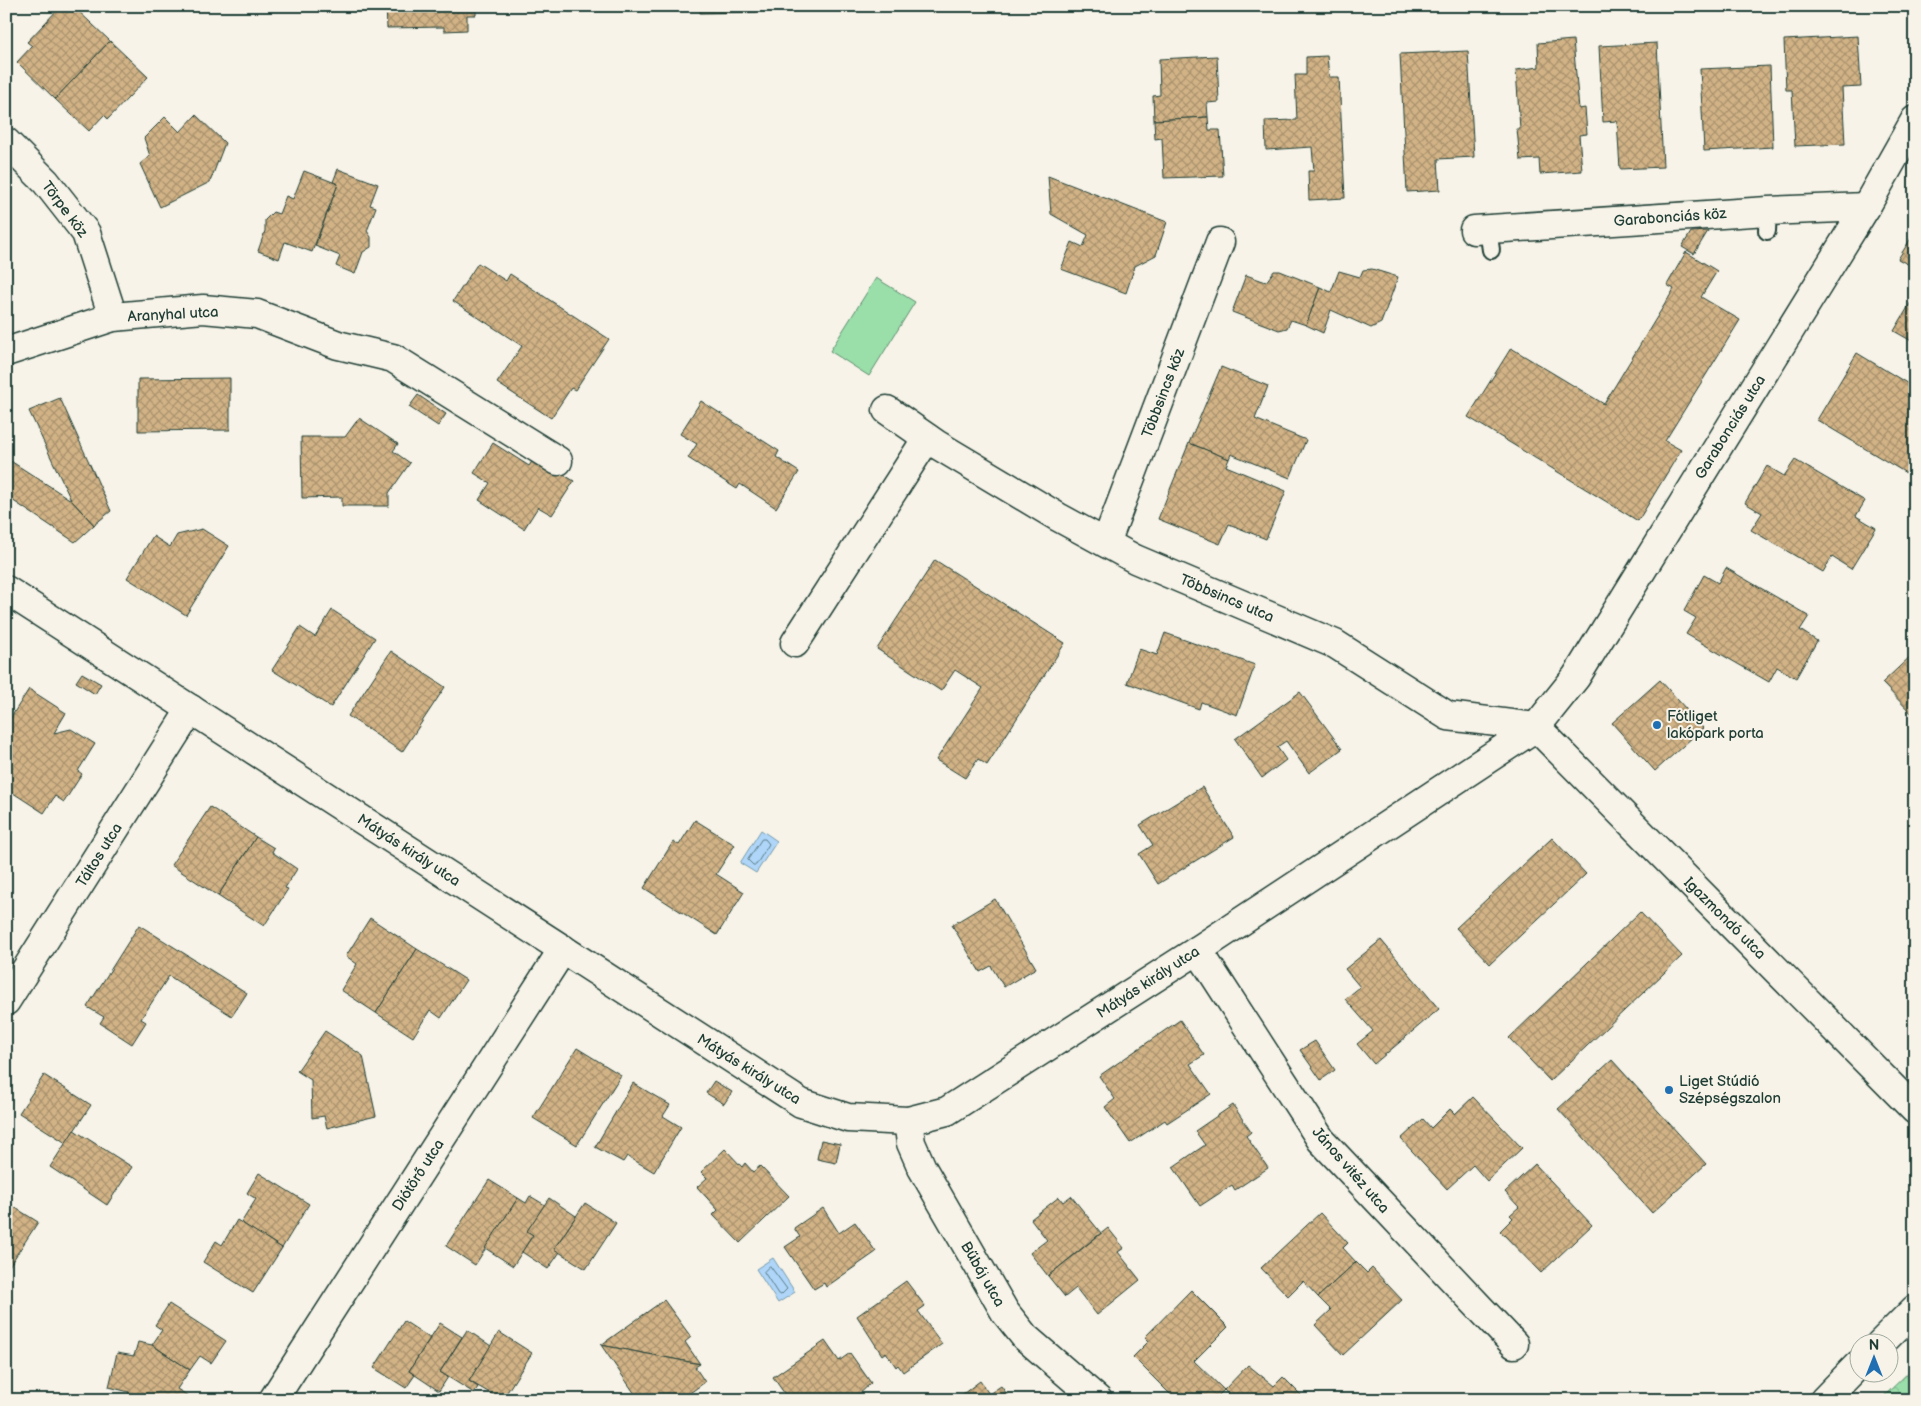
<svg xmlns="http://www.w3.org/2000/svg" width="1921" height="1406" font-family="'Balsamiq Sans',sans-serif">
<defs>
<pattern id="forest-crowns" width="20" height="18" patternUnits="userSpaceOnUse" patternTransform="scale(1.25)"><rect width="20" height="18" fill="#9adea9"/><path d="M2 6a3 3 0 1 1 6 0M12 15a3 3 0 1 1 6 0" fill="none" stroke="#84bf92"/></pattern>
<pattern id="building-cross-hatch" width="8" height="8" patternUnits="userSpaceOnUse" patternTransform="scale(1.25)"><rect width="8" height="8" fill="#d2b386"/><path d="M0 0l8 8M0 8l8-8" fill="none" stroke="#aa936e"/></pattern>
</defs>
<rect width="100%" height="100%" fill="#f7f3e8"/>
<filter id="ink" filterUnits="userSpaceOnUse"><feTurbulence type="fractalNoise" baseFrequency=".02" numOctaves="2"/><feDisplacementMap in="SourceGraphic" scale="10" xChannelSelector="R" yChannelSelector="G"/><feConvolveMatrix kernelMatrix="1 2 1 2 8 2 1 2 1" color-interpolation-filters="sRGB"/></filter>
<g filter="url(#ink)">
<path fill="#9adea9" stroke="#5c8e6e" d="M876,278l39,24 -46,74 -39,-25z"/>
<path fill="url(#forest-crowns)" stroke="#5c8e6e" d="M1915,1366v34h-35l34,-33z"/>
<g fill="#afd6f9" stroke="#7599aa">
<path d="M761,830l16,11 -21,32 -16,-10z"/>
<path d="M773,1258l22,34 -17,11 -22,-34z"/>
</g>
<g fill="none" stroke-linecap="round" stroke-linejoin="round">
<g stroke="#597a83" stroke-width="1">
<path d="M762,839h3l4,5 -13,21h-3l-5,-5z"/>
<path d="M770,1266l17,23 -6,6 -3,-1 -14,-22z"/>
</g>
</g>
<g fill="url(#building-cross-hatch)" stroke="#1f3d34">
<path d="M61,6h12l37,35 -55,58 -38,-37 15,-16 -5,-4z"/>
<path d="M386,6h90v9h-9v15l-23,1v-4l-57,1z"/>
<path d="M568,6h92v1h-21v3l-71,2z"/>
<path d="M700,6h57v6l-57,1z"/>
<path d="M793,6h52v4l-52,1z"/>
<path d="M1858,36l3,51 -19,1 3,56 -50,2 -3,-56h-6l-2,-50z"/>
<path d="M1573,40l6,69 6,-1 2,26 -8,1 3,36 -42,3 -1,-15 -19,1 -3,-31h3l-4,-59 23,-3 -1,-24z"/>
<path d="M110,41l38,36 -40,42 -4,-4 -15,16 -34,-32z"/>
<path d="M1657,43l6,124 -43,2 -3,-48 -14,1 -4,-76z"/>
<path d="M1468,51l6,106 -36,2 2,31 -33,2 -7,-138z"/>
<path d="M1217,56l2,46 -12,1 1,14 -54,3 -1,-24 7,-1 -1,-36z"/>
<path d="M1327,56l2,21h10l6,121 -36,2 -1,-29h6l-2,-24 -46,3 -1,-29 32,-1 -2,-45h11v-18z"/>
<path d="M1770,66l3,81 -69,4 -4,-82z"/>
<path d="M196,115l29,28 -15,39 -50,25 -20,-43 10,-8 -6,-18 21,-21 15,15z"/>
<path d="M1208,117l1,13h11l3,46 -59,2 -2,-40 -7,1 -1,-19z"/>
<path d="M338,169l40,15 -8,21 6,2 -9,24 4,6v10l-8,5 -8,22 -19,-8 4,-10 -25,-10 23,-62 -5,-2z"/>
<path d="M304,171l34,13 -26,68 -27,-10 -6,17 -21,-8 7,-20v-11l8,-8 6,2 7,-18 7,3z"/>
<path d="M1048,176l119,46 -11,33 -21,11 -9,27 -65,-24 11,-27 11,5 5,-12 -37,-21z"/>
<path d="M1708,231l-14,23 -12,-7 9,-15z"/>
<path d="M1915,232v36l-17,-9z"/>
<path d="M1686,252l31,19 -16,26 39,23 -75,121 16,9 -43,71 -170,-104 43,-69 93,56 70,-115 -7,-4z"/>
<path d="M478,263l28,18 4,-7 99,65 -34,51 -4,-2 -20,30 -54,-35 25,-37 -69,-45z"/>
<path d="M1372,269l26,8 -17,46 -10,5 -40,-18 -8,23 -17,-8 14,-38 11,5 8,-21 21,6 3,-7z"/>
<path d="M1274,271h6l40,16 -14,38 -15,-5 -4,8 -8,2 -47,-18 14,-37 20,7z"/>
<path d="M1914,297l1,1v45l-21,-12z"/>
<path d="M1857,353l58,35v71l-9,14 -89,-53z"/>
<path d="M1221,367l47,19 -13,33 51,21 -16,38 -59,-24 -2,5 -40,-16z"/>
<path d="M230,378v52l-92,1v-52z"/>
<path d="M418,395l28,19 -8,12 -29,-19z"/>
<path d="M60,398l51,113 -17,14 -23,-25 -42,-89z"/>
<path d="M701,401l78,50 -3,6 23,15 -23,36 -36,-24 -3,5 -49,-31 9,-14 -17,-10z"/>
<path d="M359,418l39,26 -5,7 17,12 -21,30v13h-47v-9l-40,1 -1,-61h44z"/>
<path d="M493,443l36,23 6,-9 39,24 -22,34 -14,-8 -14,22 -45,-29 11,-17 -16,-10z"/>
<path d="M1189,443l40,16 -3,7 60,25 -20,48 -37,-15 -9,20 -62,-25z"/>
<path d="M6,458l65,42 23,25 -19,17 -69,-46z"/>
<path d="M1795,460l70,41 -9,15 20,12 -25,41 -19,-12 -9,15 -72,-42 11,-17 -17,-10 22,-37 17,10z"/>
<path d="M202,529l27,17 -43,69 -59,-37 26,-42 17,11 7,-12z"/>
<path d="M935,560l130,83 -78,122 -9,-6 -13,19 -29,-18 47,-72 -28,-18 -14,21 -64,-42z"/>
<path d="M1726,568l83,48 -9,14 17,11 -21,37 -19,-11 -8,15 -83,-48 10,-16 -12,-7 20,-36 14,8z"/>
<path d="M332,610l43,28 -44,69 -59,-37 28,-43 15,10z"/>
<path d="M1165,633l90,32 -18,50 -36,-13 -2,7 -72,-26 12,-34 18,6z"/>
<path d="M391,651l54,36 -43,65 -54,-36z"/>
<path d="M1914,653l1,1v63l-33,-34z"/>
<path d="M82,673l19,11 -6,10 -19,-12z"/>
<path d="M1660,680l43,48 -48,43 -43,-48z"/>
<path d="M29,689l37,24 -12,20 17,-4 24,15 -17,27 4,3 -18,28 -9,-6 -11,17 -34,-22 -4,5v-71z"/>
<path d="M1300,692l42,57 -33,24 -23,-32 -9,6 9,13 -24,18 -27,-39z"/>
<path d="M1202,787l32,50 -76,47 -19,-30 14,-9 -13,-20z"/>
<path d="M210,807l46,30 -38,59 -47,-31z"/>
<path d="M695,820l40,25 -19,29 28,18 -27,43 -73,-47 29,-46 6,3z"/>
<path d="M256,837l18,11 -2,4 25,17 -12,19 3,1 -24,37 -46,-30z"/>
<path d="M1552,838l34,36 -96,90 -34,-36z"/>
<path d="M995,899l41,69 -32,19 -13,-21 -11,6 -28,-47z"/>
<path d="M1640,912l42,44 -132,125 -41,-43z"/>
<path d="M370,918l47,31 -41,64 -35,-23 16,-26 -11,-8z"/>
<path d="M139,925l108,68 -15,23 -63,-40 -28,43 5,3 -14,22 -32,-21 4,-6 -17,-10z"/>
<path d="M1381,940l58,69 -65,55 -17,-20 16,-13 -28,-32 15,-12 -15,-18z"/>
<path d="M417,949l49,31 -25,38 -11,-8 -17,27 -37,-24z"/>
<path d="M1180,1020l24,35 -14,9 21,30 -44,29 -2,-3 -35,23 -25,-36 10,-8 -16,-23z"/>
<path d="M325,1031l38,25 13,60 -49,12 -3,-12 -12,2 -1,-38 -14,-9z"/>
<path d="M1315,1041l20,29 -14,10 -21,-30z"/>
<path d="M577,1048l44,27 -44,70 -44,-27z"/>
<path d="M1612,1060l94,104 -54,49 -94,-104z"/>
<path d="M44,1075l47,30 -25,38 -47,-30z"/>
<path d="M714,1081l18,11 -8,12 -18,-11z"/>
<path d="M633,1083l37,22 -7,11 18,11 -27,45 -27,-16 -4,6 -28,-15z"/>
<path d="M1473,1097l49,51 -35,33 -14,-16 -26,24 -46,-50 22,-20 8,9 19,-19 5,5z"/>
<path d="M1233,1105l18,27 -5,4 22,32 -33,22 -3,-5 -32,21 -27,-39 32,-22 -10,-14z"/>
<path d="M74,1130l58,37 -25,38 -57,-38z"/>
<path d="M821,1140l19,4 -4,19 -19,-4z"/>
<path d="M725,1149l17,18 3,-4 8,9 7,-6 29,30 -49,47 -27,-28 5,-5 -21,-23 10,-9 -6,-6z"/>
<path d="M1535,1164l57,61 -51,48 -41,-42 13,-13 -3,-3 9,-8 -14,-15z"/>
<path d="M259,1173l50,31 -27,44 -41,-25 15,-24 -9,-6z"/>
<path d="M489,1180l29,18 -43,67 -29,-19z"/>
<path d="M530,1196l15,9 -18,26 6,4 -20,31 -28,-18 33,-50 8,5z"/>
<path d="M1071,1196l30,37 -53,43 -18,-23 17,-13 -16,-21 28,-22 4,5z"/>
<path d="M549,1198l27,18 -22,33 6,3 -12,17 -26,-17 11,-17 -6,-4z"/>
<path d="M6,1202l32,20 -32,49z"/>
<path d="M585,1203l31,20 -30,46 -32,-20z"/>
<path d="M823,1208l16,25 16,-11 21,30 -50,35 -2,-4 -10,6 -29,-42 15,-10 -6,-9z"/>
<path d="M1320,1213l28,30 -5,5 13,14 -38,35 -15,-16 -15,15 -27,-28z"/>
<path d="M237,1220l45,28 -29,45 -50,-31 13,-21 6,4z"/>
<path d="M1108,1228l16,20 -6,4 22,28 -43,35 -21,-27 -11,9 -17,-21z"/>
<path d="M1356,1262l11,11 5,-5 30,32 -59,55 -28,-30 16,-15 -13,-13z"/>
<path d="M906,1281l19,25 -7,5 24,33 -39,28 -5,-7 -2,2 -10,-15 -4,3 -25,-39z"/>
<path d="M1191,1290l37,37 -34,34 30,29 -10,10h-38l-43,-43 16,-16 -4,-4z"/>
<path d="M664,1300l27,37 -6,5 15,22 -99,-19z"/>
<path d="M169,1304l57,37 -15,22 -11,-7 -10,14 -38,-25 10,-15 -7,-5z"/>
<path d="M404,1321l26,17 -21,33 6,4 -9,13 -32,-20z"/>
<path d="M440,1323l22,14 -22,35 8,5 -9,14 -30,-20z"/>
<path d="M467,1330l24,16 -22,35 9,6 -4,6 -34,-21z"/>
<path d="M499,1332l33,21 -30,47 -33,-19z"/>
<path d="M825,1341l14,20 11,-8 21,30 -18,17h-64l-16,-23z"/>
<path d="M138,1342l14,3 38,25 -13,19 13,8 -2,3h-61l2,-8 -20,-5 8,-34 17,3z"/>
<path d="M601,1345l99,19 -5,3 10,15 -19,14 -1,4h-57l7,-6z"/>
<path d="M1248,1365l26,21 9,-9 23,23h-72l-10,-10z"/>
<path d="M980,1381l9,13 12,-8 10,14h-56z"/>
</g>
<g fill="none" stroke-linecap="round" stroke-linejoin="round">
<g stroke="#1f3d34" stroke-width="20">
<g id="service">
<path d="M1488,229l3,21"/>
<path d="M1767,231l1,-20"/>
</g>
</g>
<g stroke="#1f3d34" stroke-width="31">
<g id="minor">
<path d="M6,142l40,40 40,51 27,84"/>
<path d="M1474,230l294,-19 98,-4"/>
<path d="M6,352l107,-35 90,-8 54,5 81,31 55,13 165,103"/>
<path d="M887,410l49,34 122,73 77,42 200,85 113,72 88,11"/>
<path d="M1106,543l114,-301"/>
<path d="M6,590l795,513 47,15 60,3 39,-10 251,-161 338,-223 40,-50 290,-470 49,-87"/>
<path d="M795,643l132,-205"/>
<path d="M1536,727l379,383"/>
<path d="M1198,950l123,190 193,204"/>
<path d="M6,1001l185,-292"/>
<path d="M908,1121l3,22 11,25 83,144 20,25 73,63"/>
<path d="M273,1400l290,-451"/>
</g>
</g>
<g stroke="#1f3d34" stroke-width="31">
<g id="secondary">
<path d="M1880,1344l35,-35"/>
<path d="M1824,1400l34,-35"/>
</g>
</g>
<use href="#service" stroke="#f7f3e8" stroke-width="16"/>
<use href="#minor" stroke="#f7f3e8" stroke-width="28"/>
<use href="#secondary" stroke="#f7f3e8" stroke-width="28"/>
</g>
</g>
<g fill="#1f6fb2" stroke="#f7f3e8" stroke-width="2">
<circle cx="1657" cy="725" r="5"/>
<circle cx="1669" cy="1090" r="5"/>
</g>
<g text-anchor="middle" stroke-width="4" stroke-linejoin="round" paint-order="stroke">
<g font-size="15" fill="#1f3d34" stroke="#f7f3e8">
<text transform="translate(65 209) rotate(53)" y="5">Törpe köz</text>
<text transform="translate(1670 217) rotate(-4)" y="5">Garabonciás köz</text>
<text transform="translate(173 314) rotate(-3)" y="5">Aranyhal utca</text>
<text transform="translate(1163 393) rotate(-69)" y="5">Többsincs köz</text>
<text transform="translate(1730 427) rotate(-58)" y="5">Garabonciás utca</text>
<text transform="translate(1227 598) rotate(23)" y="5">Többsincs utca</text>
<text transform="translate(409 850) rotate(33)" y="5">Mátyás király utca</text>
<text transform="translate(99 855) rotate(-58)" y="5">Táltos utca</text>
<text transform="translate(1725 918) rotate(45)" y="5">Igazmondó utca</text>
<text transform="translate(1148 982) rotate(-33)" y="5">Mátyás király utca</text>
<text transform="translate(749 1069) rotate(32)" y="5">Mátyás király utca</text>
<text transform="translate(1351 1170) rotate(49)" y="5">János vitéz utca</text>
<text transform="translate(418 1175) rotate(-57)" y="5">Diótörő utca</text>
<text transform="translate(983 1274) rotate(60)" y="5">Bűbáj utca</text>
</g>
<g font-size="15" fill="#1f3d34" stroke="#f7f3e8" text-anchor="start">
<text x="1667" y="721">Fótliget<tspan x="1667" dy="17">lakópark porta</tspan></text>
<text x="1679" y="1086">Liget Stúdió<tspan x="1679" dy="17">Szépségszalon</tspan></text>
</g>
</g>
<rect width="1921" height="1406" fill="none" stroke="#f7f3e8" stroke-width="25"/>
<rect x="12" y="12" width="1896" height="1381" fill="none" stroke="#1f3d34" stroke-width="2" filter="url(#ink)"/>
<g transform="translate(1874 1358)"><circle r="24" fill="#f7f3e8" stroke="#a1aaa0"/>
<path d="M0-4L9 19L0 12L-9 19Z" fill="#1f6fb2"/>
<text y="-8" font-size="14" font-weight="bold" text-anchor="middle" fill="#1f3d34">N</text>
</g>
</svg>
